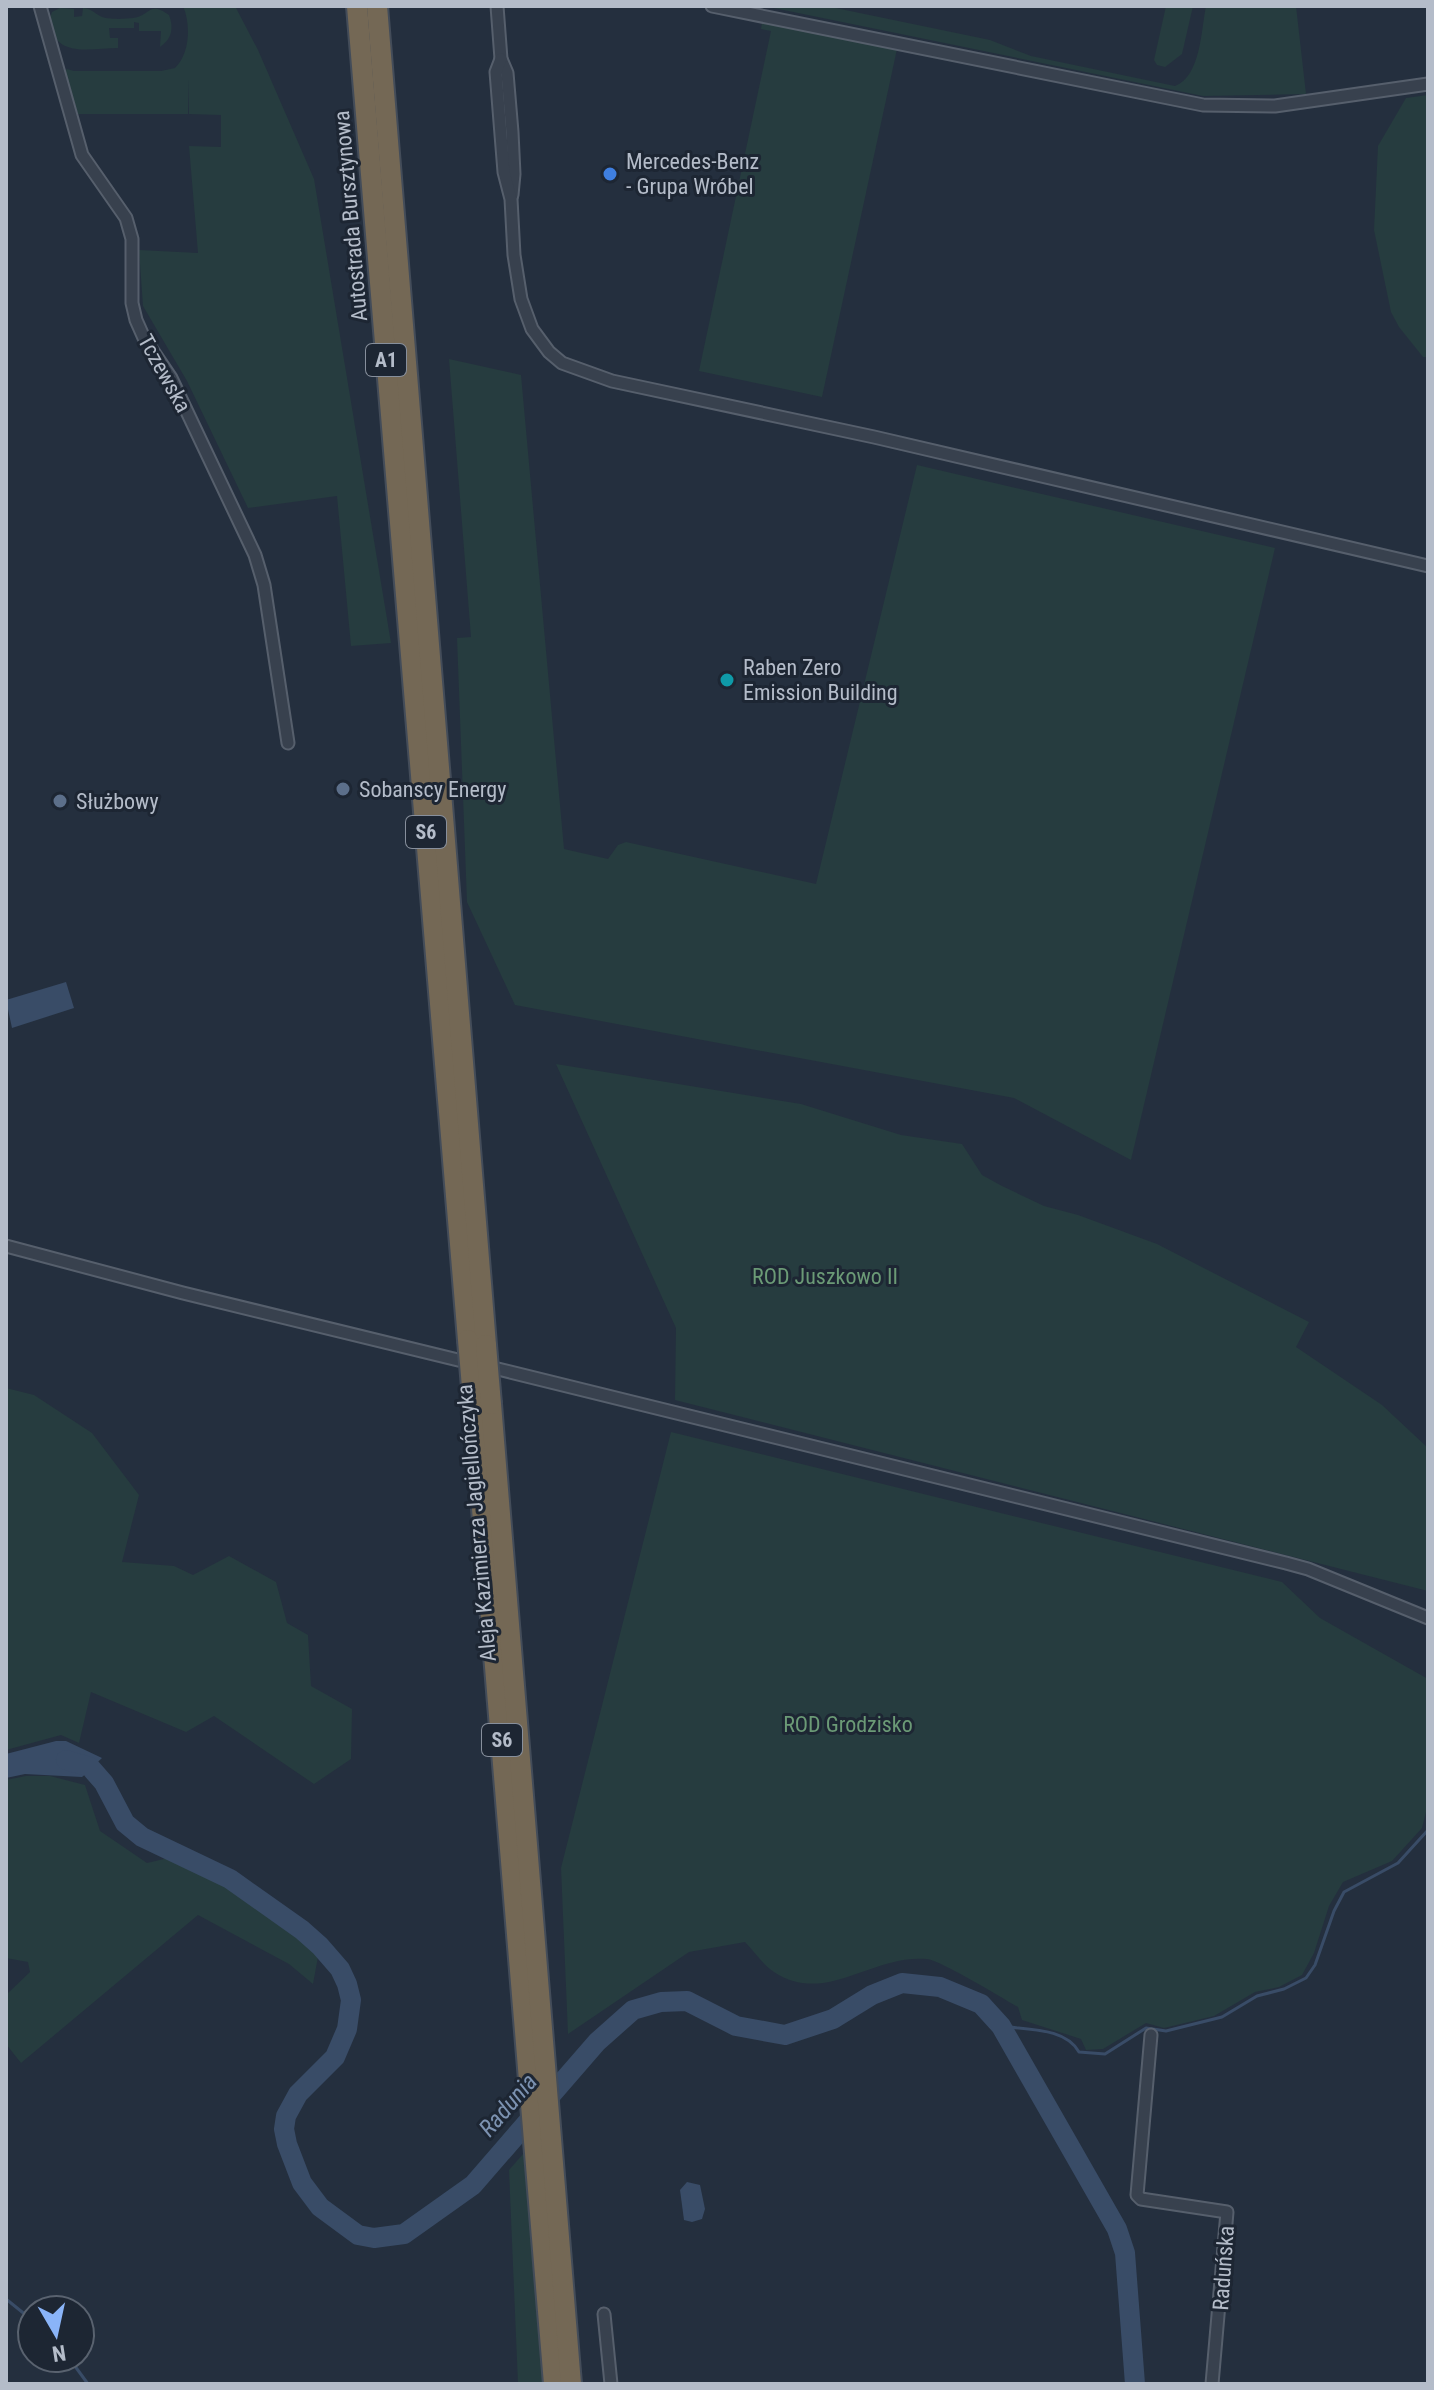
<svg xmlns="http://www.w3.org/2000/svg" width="1434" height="2390" font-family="'Roboto Condensed',sans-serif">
<rect width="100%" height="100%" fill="#242f3e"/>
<g fill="#263c3f">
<path d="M183,6h52l23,44 56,129 77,464 -40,3 -14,-150 -89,12 -61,-127 -44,-75 -4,-56 59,3 -9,-107 32,1v-32l-32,-1v-35l-1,35h-110l-13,-43 2,-2 7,2h87l14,-3c15,-14 16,-44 8,-62z"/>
<path d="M764,6h62l164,34 41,16 144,30c26,-10 26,-56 31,-80h90l10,88 -103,2z"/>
<path d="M1166,6h27l-11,48 -17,13 -8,-2 -3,-5z"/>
<path d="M60,8l14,1v8l8,-1 1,-8c9,1 10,4 17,8 8,4 25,3 33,2 17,-2 16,-18 36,-3 5,13 3,24 -9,32l1,-16h-22v-8l-5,-1v6h-25l1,10h8v10c-22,0 -57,9 -65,-16 -2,-8 -4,-12 -1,-20z"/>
<path d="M762,23l135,26 -75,348 -123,-26 72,-340 -10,-2z"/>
<path d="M1428,95v262h-5l-24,-30 -8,-15 -17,-82 4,-84 28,-48z"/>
<path d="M449,359l72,16 43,474 44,10 10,-14 8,-3 190,42 101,-419 358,83 -144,612 -117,-62 -499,-93 -48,-103 -10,-264 14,-1z"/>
<path d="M556,1064l245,40 100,31 61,9 20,31 20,11 42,20 34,9 79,29 152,78 -13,25 86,58 46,43v143l-753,-191 1,-72z"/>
<path d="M6,1388l28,7 58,38 47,62 -17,67 52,4 19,9 36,-19 47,26 11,41 21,12 3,51 41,23 -1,50 -37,25 -100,-68 -28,16 -95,-40 -12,51 -18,-8 -55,15z"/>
<path d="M671,1432l611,150 38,36 108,61v125l-6,24 -30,33 -49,21 -14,24 -15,47 -12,22 -23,12 -24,5 -41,24 -50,12 -18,-5 -43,26 -17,1 -5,-11 -59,-19 -4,-13c-16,-9 -78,-47 -91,-48 -56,-5 -101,47 -153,13 -11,-7 -20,-21 -29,-30l-56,10 -121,82 -7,-166z"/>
<path d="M26,1776h24l35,9 15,46 47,32 30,-7 53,23 90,67 -7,38 -24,-20 -91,-49 -177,148 -15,-19v-49l24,-23 -2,-10 -22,-4v-178z"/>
<path d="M524,2153l19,231h-25l-9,-214z"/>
</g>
<g fill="#394c67">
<path d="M66,982l8,26 -62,20 -6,-28z"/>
<path d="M56,1741h10l36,17 -20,19 -57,-3 -19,4v-24z"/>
<path d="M687,2182l13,3 5,24 -3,10 -10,3 -8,-2 -4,-30z"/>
</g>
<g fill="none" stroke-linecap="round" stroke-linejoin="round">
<g stroke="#394c67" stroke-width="3">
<path d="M1001,2026c25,4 64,1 78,26l26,2 41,-26 20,3 56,-14 35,-21 27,-7 22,-11 9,-13 19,-54 10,-19 54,-29 30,-33"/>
<path d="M6,2299l26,21"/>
<path d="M69,2358l19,26"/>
</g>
<path stroke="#394c67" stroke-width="20" d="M66,1760l24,7 14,16 21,40 17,14 88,42 72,51 18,16 20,23 7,15 4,16 -4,29 -12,28 -37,37 -12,22 -2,13 3,15 15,39 18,24 38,28 16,3 30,-4 69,-49 124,-143 36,-32 28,-8 26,-1 49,25 49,9 48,-16 39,-24 30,-12 38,4 41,17 20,22 116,203 8,24 10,131"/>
<g stroke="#565f6c" stroke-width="15">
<g id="street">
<path d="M40,6l42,149 44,63 6,21v64l4,17 8,18 27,40 84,177 9,30 24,158"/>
<path d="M497,6l4,53 6,14 5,59 2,42 -2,21"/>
<path d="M712,6l491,99 72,1 153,-22"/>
<path d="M501,59l-5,13 8,100 7,27 3,56 7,44 11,30 17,23 13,11 50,18 262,56 554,129"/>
<path d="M6,1246l177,47 275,67"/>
<path d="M498,1369l788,194 22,6 120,49"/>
<path d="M1151,2035l-14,160 4,4 86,13 -15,172"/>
<path d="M604,2314l7,70"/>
</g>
</g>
<g stroke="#434c59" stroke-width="24">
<g id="highway">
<path d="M357,6l111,1334"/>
<path d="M377,6l109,1339"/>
<path d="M473,1399l81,985"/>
<path d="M491,1404l80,980"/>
</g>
</g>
<use href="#street" stroke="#38414e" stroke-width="11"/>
<use href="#highway" stroke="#746855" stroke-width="20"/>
<g stroke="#434c59" stroke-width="24" stroke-linecap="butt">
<g id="highway-bridge">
<path d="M468,1340l5,59"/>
<path d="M486,1345l5,59"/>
</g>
</g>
<use href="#highway-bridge" stroke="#746855" stroke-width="20"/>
</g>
<circle fill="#3f7fe0" stroke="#1d2633" stroke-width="3" cx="610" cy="174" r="8"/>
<circle fill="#0f9aa8" stroke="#1d2633" stroke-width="3" cx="727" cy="680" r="8"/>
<g fill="#5c6f8a" stroke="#1d2633" stroke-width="3">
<circle cx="343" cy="789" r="8"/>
<circle cx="60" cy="801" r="8"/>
</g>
<g text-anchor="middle" stroke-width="6" stroke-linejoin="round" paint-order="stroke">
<g fill="#1d2633" stroke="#878f9c" stroke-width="2">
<rect x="366" y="344" width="40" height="32" rx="6"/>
<rect x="406" y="816" width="40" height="32" rx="6"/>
<rect x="482" y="1724" width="40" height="32" rx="6"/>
</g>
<g font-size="20" font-weight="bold" fill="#b4bcc9">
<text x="386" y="367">A1</text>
<text x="426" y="839">S6</text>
<text x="502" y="1747">S6</text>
</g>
<g font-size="22" fill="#b4bcc9" stroke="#1d2633" text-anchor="start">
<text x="626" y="169">Mercedes-Benz<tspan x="626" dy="25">- Grupa Wróbel</tspan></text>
<text x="743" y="675">Raben Zero<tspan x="743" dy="25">Emission Building</tspan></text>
<text x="359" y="797">Sobanscy Energy</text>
<text x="76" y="809">Służbowy</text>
</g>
<g font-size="22" fill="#b4bcc9" stroke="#1d2633">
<text transform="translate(350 216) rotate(-95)" y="8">Autostrada Bursztynowa</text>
<text transform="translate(165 373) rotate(61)" y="8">Tczewska</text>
<text transform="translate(476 1523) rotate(-95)" y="8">Aleja Kazimierza Jagiellończyka</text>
<text transform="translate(1223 2268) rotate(-86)" y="8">Raduńska</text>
</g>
<g font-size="22" fill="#6b9a76" stroke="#1d2633">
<text x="825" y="1284">ROD Juszkowo II</text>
<text x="848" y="1732">ROD Grodzisko</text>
</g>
<g font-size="24" font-style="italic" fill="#7c92b1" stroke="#1d2633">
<text transform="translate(508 2105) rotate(-49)" y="8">Radunia</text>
</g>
</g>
<rect width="1434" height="2390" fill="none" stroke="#b4bcc9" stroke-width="16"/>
<g transform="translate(56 2334) rotate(171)"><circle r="38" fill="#1d2633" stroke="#59626f" stroke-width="2"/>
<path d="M0-6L14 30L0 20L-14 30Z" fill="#8ab4f8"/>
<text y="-12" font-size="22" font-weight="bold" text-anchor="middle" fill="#b4bcc9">N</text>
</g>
</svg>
